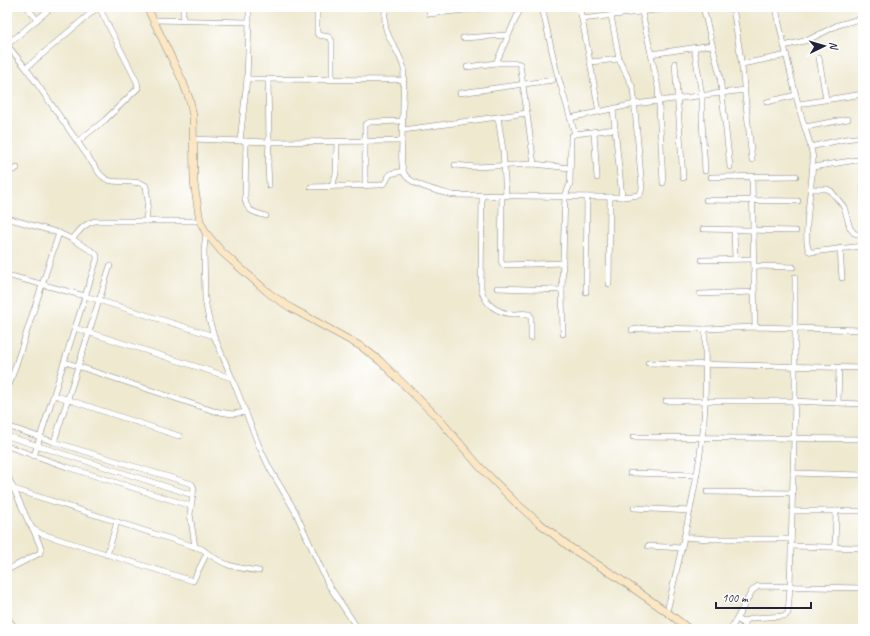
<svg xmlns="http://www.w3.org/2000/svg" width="870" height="636" font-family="Caveat,sans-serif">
<rect width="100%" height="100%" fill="#fff"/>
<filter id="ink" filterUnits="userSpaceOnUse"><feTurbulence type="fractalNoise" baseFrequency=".025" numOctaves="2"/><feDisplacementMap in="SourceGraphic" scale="8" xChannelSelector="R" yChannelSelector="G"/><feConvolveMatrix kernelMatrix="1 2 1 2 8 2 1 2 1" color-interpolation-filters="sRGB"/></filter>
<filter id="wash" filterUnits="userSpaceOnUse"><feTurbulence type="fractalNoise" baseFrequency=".012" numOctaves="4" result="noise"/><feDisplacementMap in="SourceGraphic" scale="16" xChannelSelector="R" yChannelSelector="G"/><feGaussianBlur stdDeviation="0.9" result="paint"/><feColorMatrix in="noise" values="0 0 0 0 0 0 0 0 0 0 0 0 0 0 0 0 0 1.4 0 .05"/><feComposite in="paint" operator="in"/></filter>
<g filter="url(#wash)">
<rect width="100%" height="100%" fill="#efe9d0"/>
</g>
<g filter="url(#ink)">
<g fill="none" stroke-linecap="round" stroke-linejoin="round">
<g stroke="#888686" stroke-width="6">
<g id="minor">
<path d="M27,7l10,13"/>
<path d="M317,7v26l2,2 10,2 3,4v38"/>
<path d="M542,7l14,62 19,65"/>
<path d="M579,7l3,12 90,-11"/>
<path d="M672,7v1l11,-1"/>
<path d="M703,7l17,69 10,91"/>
<path d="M733,7l9,60 10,93"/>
<path d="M776,7l3,16c7,31 14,62 22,92 4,15 11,30 12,45 0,19 -11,79 -4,91l3,1 51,-6"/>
<path d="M642,12l9,42 61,-9"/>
<path d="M429,14l63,-7"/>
<path d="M582,19l8,43 29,-3 -8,-44"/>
<path d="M154,20l95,2v-15"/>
<path d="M183,21v-14"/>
<path d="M7,34l6,6"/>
<path d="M463,38l45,-3"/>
<path d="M7,45l19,23 72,-61"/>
<path d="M7,45l45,-38"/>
<path d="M784,46l24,-6 30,-15 25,-7"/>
<path d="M694,47l8,49v25l3,50"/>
<path d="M651,54l7,33 5,96"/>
<path d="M819,58l7,41"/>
<path d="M590,62l9,50"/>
<path d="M496,63l25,-56"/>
<path d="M675,63l8,115"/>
<path d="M742,64l45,-9"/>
<path d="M467,67l29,-4h21l3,1 14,100"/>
<path d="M26,68l74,106c2,2 5,5 8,6 10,4 31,-1 38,6l2,15 -2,20"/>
<path d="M247,79l157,1"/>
<path d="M268,79l1,63 -1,23 1,20"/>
<path d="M460,93l93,-13"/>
<path d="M767,102l29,-7"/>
<path d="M799,104l64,-10"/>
<path d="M613,109l9,88"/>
<path d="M498,118l5,32 3,45"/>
<path d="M570,118l65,-14 110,-14"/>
<path d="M805,127l43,-8"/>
<path d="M403,130l124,-17"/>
<path d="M594,132l3,46"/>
<path d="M194,139l75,3 133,-1 2,-72c-3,-15 -14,-26 -18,-40 -2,-7 -1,-15 -1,-22"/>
<path d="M78,141l27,-21 33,-32 -1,-6 -38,-75"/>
<path d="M240,141l7,-62 2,-57"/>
<path d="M246,141l-1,58c2,13 9,13 21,17"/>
<path d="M402,141c0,10 -2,23 2,32 5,12 37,19 49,22l145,2h24l18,-2 2,-7 -9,-100 -14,-29"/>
<path d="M810,147l35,-8 18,-2"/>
<path d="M455,165l20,2 59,-3 36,4"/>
<path d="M813,167l50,-8"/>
<path d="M7,173l10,-5"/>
<path d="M711,177l85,-1"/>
<path d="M752,177l3,150"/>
<path d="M863,185v7"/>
<path d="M332,186l4,-12 1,-32"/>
<path d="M365,186v-61l5,-3 33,-1"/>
<path d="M311,187l69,-2 5,-2 5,-9 13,-3"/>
<path d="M811,189h16l4,2 13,16 6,21 4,5 9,3"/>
<path d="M482,195l-1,93c3,16 16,25 32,26 6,0 11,-1 16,0l2,3v21"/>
<path d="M502,195l-1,66 2,4 60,-2"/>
<path d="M706,200l92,1"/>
<path d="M7,218l52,15"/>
<path d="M703,229l93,2"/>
<path d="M734,230l1,29"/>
<path d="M206,233l-2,17 1,49 3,17 6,20 18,42 27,68 11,23 25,42 33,73 30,45"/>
<path d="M840,248l2,30"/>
<path d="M702,260l52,-1"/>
<path d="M754,266l39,1"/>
<path d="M7,275l78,21 129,40"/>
<path d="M609,284l1,-87"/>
<path d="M497,288l65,2"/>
<path d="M586,292l1,-95"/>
<path d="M700,294l54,-2"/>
<path d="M75,328l157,50"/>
<path d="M632,330l13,-2 60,1 50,-2 108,3"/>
<path d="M563,334l-1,-44 3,-94 5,-12 1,-48 4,-2 40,-5"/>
<path d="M65,362l149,49 18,3 14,-2"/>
<path d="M648,363l215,5"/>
<path d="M7,392l52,-159 13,6c7,-7 12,-16 23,-18h105"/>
<path d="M54,395l125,41"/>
<path d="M666,401h125l72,3"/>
<path d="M838,403l1,-35"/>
<path d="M7,426l47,16 138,42 2,4 -4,26 5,33"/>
<path d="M7,436l186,59"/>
<path d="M633,437l230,2"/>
<path d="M54,442l56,-176"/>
<path d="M7,446l60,21 124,39"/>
<path d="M34,456l63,-197v-3l-2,-3 -23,-14"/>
<path d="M630,473l67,2"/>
<path d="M793,473l70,2"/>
<path d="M7,474l22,49 4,6 9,5 151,47 14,-28"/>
<path d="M14,489l188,60c22,17 29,18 57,22"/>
<path d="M707,492l86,1"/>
<path d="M634,508l56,3"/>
<path d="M792,511h71"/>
<path d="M684,537l24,2h83"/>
<path d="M648,546l34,2"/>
<path d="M791,546l72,2"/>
<path d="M835,547l1,-36"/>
<path d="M107,555l10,-33"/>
<path d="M7,570l33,-17 1,-5 -8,-19"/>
<path d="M667,612c13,-58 28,-115 35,-173 5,-37 3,-73 3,-110"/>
<path d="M7,618l9,11"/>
<path d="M739,620l9,9"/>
<path d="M741,622l12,-4 32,-2 3,-3 2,-26 5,-186v-124"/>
<path d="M731,629l21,-38 6,-5 105,2"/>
</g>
</g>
<g stroke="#888686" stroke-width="8">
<path id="secondary" d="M147,7l36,75 7,19 3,15 1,67 6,38 6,12 16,19 48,42 21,14 71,39 18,14 59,58 40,47 37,37 22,19 33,26 46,29 50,35 22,17"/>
</g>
<use href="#minor" stroke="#fff" stroke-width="5"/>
<use href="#secondary" stroke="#fbe7c3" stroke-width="7"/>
</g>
</g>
<rect width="870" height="636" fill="none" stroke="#fff" stroke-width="24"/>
<g transform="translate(824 46) rotate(85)" stroke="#ffffff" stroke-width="3" paint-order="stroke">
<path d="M0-3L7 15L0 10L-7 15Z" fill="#22223b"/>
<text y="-6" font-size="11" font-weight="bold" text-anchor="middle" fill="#22223b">N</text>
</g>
<path d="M716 602v6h95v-6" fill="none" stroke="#22223b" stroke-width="2"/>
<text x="722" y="602" font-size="12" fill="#22223b" stroke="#ffffff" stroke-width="3" paint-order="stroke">100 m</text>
</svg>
